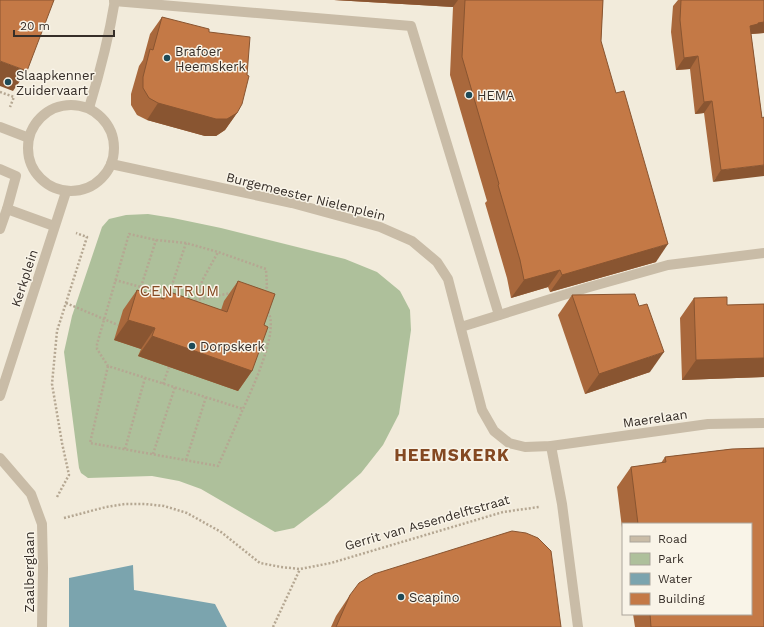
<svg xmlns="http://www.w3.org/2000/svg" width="764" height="627" font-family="'Work Sans',sans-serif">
<rect width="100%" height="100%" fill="#f2ebdb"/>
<path fill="#aec09b" d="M148,214l25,4 48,10 124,31 32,13 23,19 10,19 1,20 -12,84 -16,31 -22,28 -34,30 -33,25 -19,4 -74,-43 -22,-8 -27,-5 -64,2 -7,-5 -2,-5 -15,-116 8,-36 30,-89 7,-8 17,-4z"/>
<path fill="#7ba4ae" d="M133,565l1,25 81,14 12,23h-158v-49z"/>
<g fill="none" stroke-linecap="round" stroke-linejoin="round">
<g stroke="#b5a792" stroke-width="2.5" stroke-dasharray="2 2" stroke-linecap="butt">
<path d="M0,92l14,5 -4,10"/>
<path d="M115,280l52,14"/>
<path d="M141,287l15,-47"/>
<path d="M264,292l3,-5 -1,-18 -48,-17 -32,-9 -30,-3 -27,-6 -32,110v5l11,17 135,43c9,-20 38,-81 24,-99"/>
<path d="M169,294l17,-51"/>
<path d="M200,299l2,-18 16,-29"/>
<path d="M191,301l40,-8"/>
<path d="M66,303l52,22"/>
<path d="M108,366l-18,77 128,23 25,-57"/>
<path d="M163,384l6,-17"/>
<path d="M125,449l20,-71"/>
<path d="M153,454l22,-67"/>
<path d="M186,460l20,-63"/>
<path d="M57,497l12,-22 -7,-32 -10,-59 5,-53 30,-94 -11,-4"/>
<path d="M64,518l42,-11 19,-3h20l19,2 23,7 34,19 39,31 21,4 19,2 31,-6 172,-51 36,-5"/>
<path d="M273,627l27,-58"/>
</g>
<path stroke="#c9bca7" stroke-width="10" d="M461,327l125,-39 82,-23 96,-12"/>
<g stroke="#c9bca7" stroke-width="10">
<path d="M114,1l297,25 88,289"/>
<circle cx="71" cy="148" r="43"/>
<path d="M89,108c11,-36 20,-71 26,-108"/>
<path d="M0,127l29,11"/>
<path d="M111,164l181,39 88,24 32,14 25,21 11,17 34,131 12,21 15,12 16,4 26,-1 157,-22 56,-1"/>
<path d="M0,169l16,7 -9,33 47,17"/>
<path d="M0,229l7,-20"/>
<path d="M0,396l66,-204"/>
<path d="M551,446l11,58 16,123"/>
<path d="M0,458l31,36 11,30 1,44 -1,59"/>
</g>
</g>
<g fill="#a9683c">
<path d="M334,0h269l-2,41 55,221 -106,30 -2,-5 -37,11 -4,-20 -22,-75 2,-2 -37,-126 3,-68z"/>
<path d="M678,0h86v33l-13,1 11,84 -49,64 -9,-69 -9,1 -5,-45 -14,1 -5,-38 2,-26z"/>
<path d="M162,17l47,15 28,81 -12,17 -9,6h-11l-58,-16 -10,-5 -6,-10v-11l8,-28 4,-6 7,-26z"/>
<path d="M238,281l26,44 -12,46 -14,20 -100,-35 3,-7 -27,-9 9,-30 14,-20 25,8 5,-7 54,19 3,-9z"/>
<path d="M572,295l67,11 11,66 -65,22 -27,-79z"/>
<path d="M694,298l33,7 37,-1v73l-82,3 -2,-62z"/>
<path d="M764,448v179h-129l-2,-13h118v-90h-128v12l-6,-49 14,-20 30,-4 4,-6 67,-8z"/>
<path d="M350,595l211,32h-230l5,-11z"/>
</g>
<g fill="#895531">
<path d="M334,0h124l-5,7z"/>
<path d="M764,22v11l-13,1 -1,-8 8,-3z"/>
<path d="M698,56l-8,13 -14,1 8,-12z"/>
<path d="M0,61l27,10 -14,20 -13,-5z"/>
<path d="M712,101l-8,12 -9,1 9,-12z"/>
<path d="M158,103l79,10 -12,17 -9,6h-11l-58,-16z"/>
<path d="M764,165v11l-51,6 8,-12z"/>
<path d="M668,244l-12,18 -106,30 12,-17z"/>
<path d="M560,270l-12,17 -37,11 13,-18z"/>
<path d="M128,320l27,8 -14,21 -27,-9z"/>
<path d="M152,336l100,35 -14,20 -100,-35z"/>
<path d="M664,352l-14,20 -65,22 14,-20z"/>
<path d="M764,358v19l-82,3 14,-20z"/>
</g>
<g fill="#c47946" stroke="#895531">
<path d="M0,0h54l-27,71 -27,-10z"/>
<path d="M465,0h138l-2,41 15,52 8,-2 44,153 -106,31 -2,-5 -36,10 -4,-20 -22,-75 1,-1 -37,-127z"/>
<path d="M681,0h83v22l-6,1v1l-8,2 12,92 2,-1v48l-43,5 -9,-69 -8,1 -6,-46 -14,2 -4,-38z"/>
<path d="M162,17l47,12v3l41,5 -3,38 2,1 -7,28 -5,9 -10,6h-11l-58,-16 -9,-5 -6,-10v-11l7,-28 3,1z"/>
<path d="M238,281l37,13 -11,31 4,2 -16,44 -100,-35 3,-8 -27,-8 9,-30 27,9 3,-8 60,21z"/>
<path d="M635,294l4,12 8,-2 17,48 -65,22 -27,-79z"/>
<path d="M727,297v8l37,-1v54l-68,2 -2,-62z"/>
<path d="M764,448v179h-113l-1,-13h101v-90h-113l-7,-57 35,-5 -1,-5 67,-8z"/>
<path d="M512,531l14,2 12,5 13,13 10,76h-225l14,-32 9,-12 15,-9z"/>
</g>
<g fill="#1e4a57" stroke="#f9f4e8" stroke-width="1.5">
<circle cx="167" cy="58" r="4"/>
<circle cx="8" cy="82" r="4"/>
<circle cx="469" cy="95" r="4"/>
<circle cx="192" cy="346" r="4"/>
<circle cx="401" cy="597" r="4"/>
</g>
<g text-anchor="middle" stroke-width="3" stroke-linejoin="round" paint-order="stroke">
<g font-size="13" fill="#362e28" stroke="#f9f4e8" text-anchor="start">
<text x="175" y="56">Brafoer<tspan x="175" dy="15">Heemskerk</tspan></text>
<text x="16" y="80">Slaapkenner<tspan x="16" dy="15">Zuidervaart</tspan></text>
<text x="477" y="100">HEMA</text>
<text x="200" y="351">Dorpskerk</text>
<text x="409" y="602">Scapino</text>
</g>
<g font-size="13" fill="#362e28" stroke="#f9f4e8">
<text transform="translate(306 196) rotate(14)" y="5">Burgemeester Nielenplein</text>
<text transform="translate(24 278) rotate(-72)" y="5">Kerkplein</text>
<text transform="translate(655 418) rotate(-8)" y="5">Maerelaan</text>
<text transform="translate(427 522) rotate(-16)" y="5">Gerrit van Assendelftstraat</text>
<text transform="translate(29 572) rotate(-90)" y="5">Zaalberglaan</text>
</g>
<g font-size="15" letter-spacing="1" fill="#844922" stroke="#f9f4e8">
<text x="180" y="296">CENTRUM</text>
</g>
<g font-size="17" font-weight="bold" letter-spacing="1" fill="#844922" stroke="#f9f4e8">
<text x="452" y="461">HEEMSKERK</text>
</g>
</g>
<rect x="622" y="523" width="130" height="92" fill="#f9f4e8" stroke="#aba59b"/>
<rect x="630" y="536" width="20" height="6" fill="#c9bca7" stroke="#aba59b"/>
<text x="658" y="543" font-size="12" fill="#362e28">Road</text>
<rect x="630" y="553" width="20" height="12" fill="#aec09b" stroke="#aba59b"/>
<text x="658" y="563" font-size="12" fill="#362e28">Park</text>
<rect x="630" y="573" width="20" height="12" fill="#7ba4ae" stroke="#aba59b"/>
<text x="658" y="583" font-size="12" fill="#362e28">Water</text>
<rect x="630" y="593" width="20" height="12" fill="#c47946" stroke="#aba59b"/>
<text x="658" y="603" font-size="12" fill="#362e28">Building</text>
<path d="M14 30v6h100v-6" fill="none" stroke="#362e28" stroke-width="2"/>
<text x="20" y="30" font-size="12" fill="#362e28" stroke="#f9f4e8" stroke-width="3" paint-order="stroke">20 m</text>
</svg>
